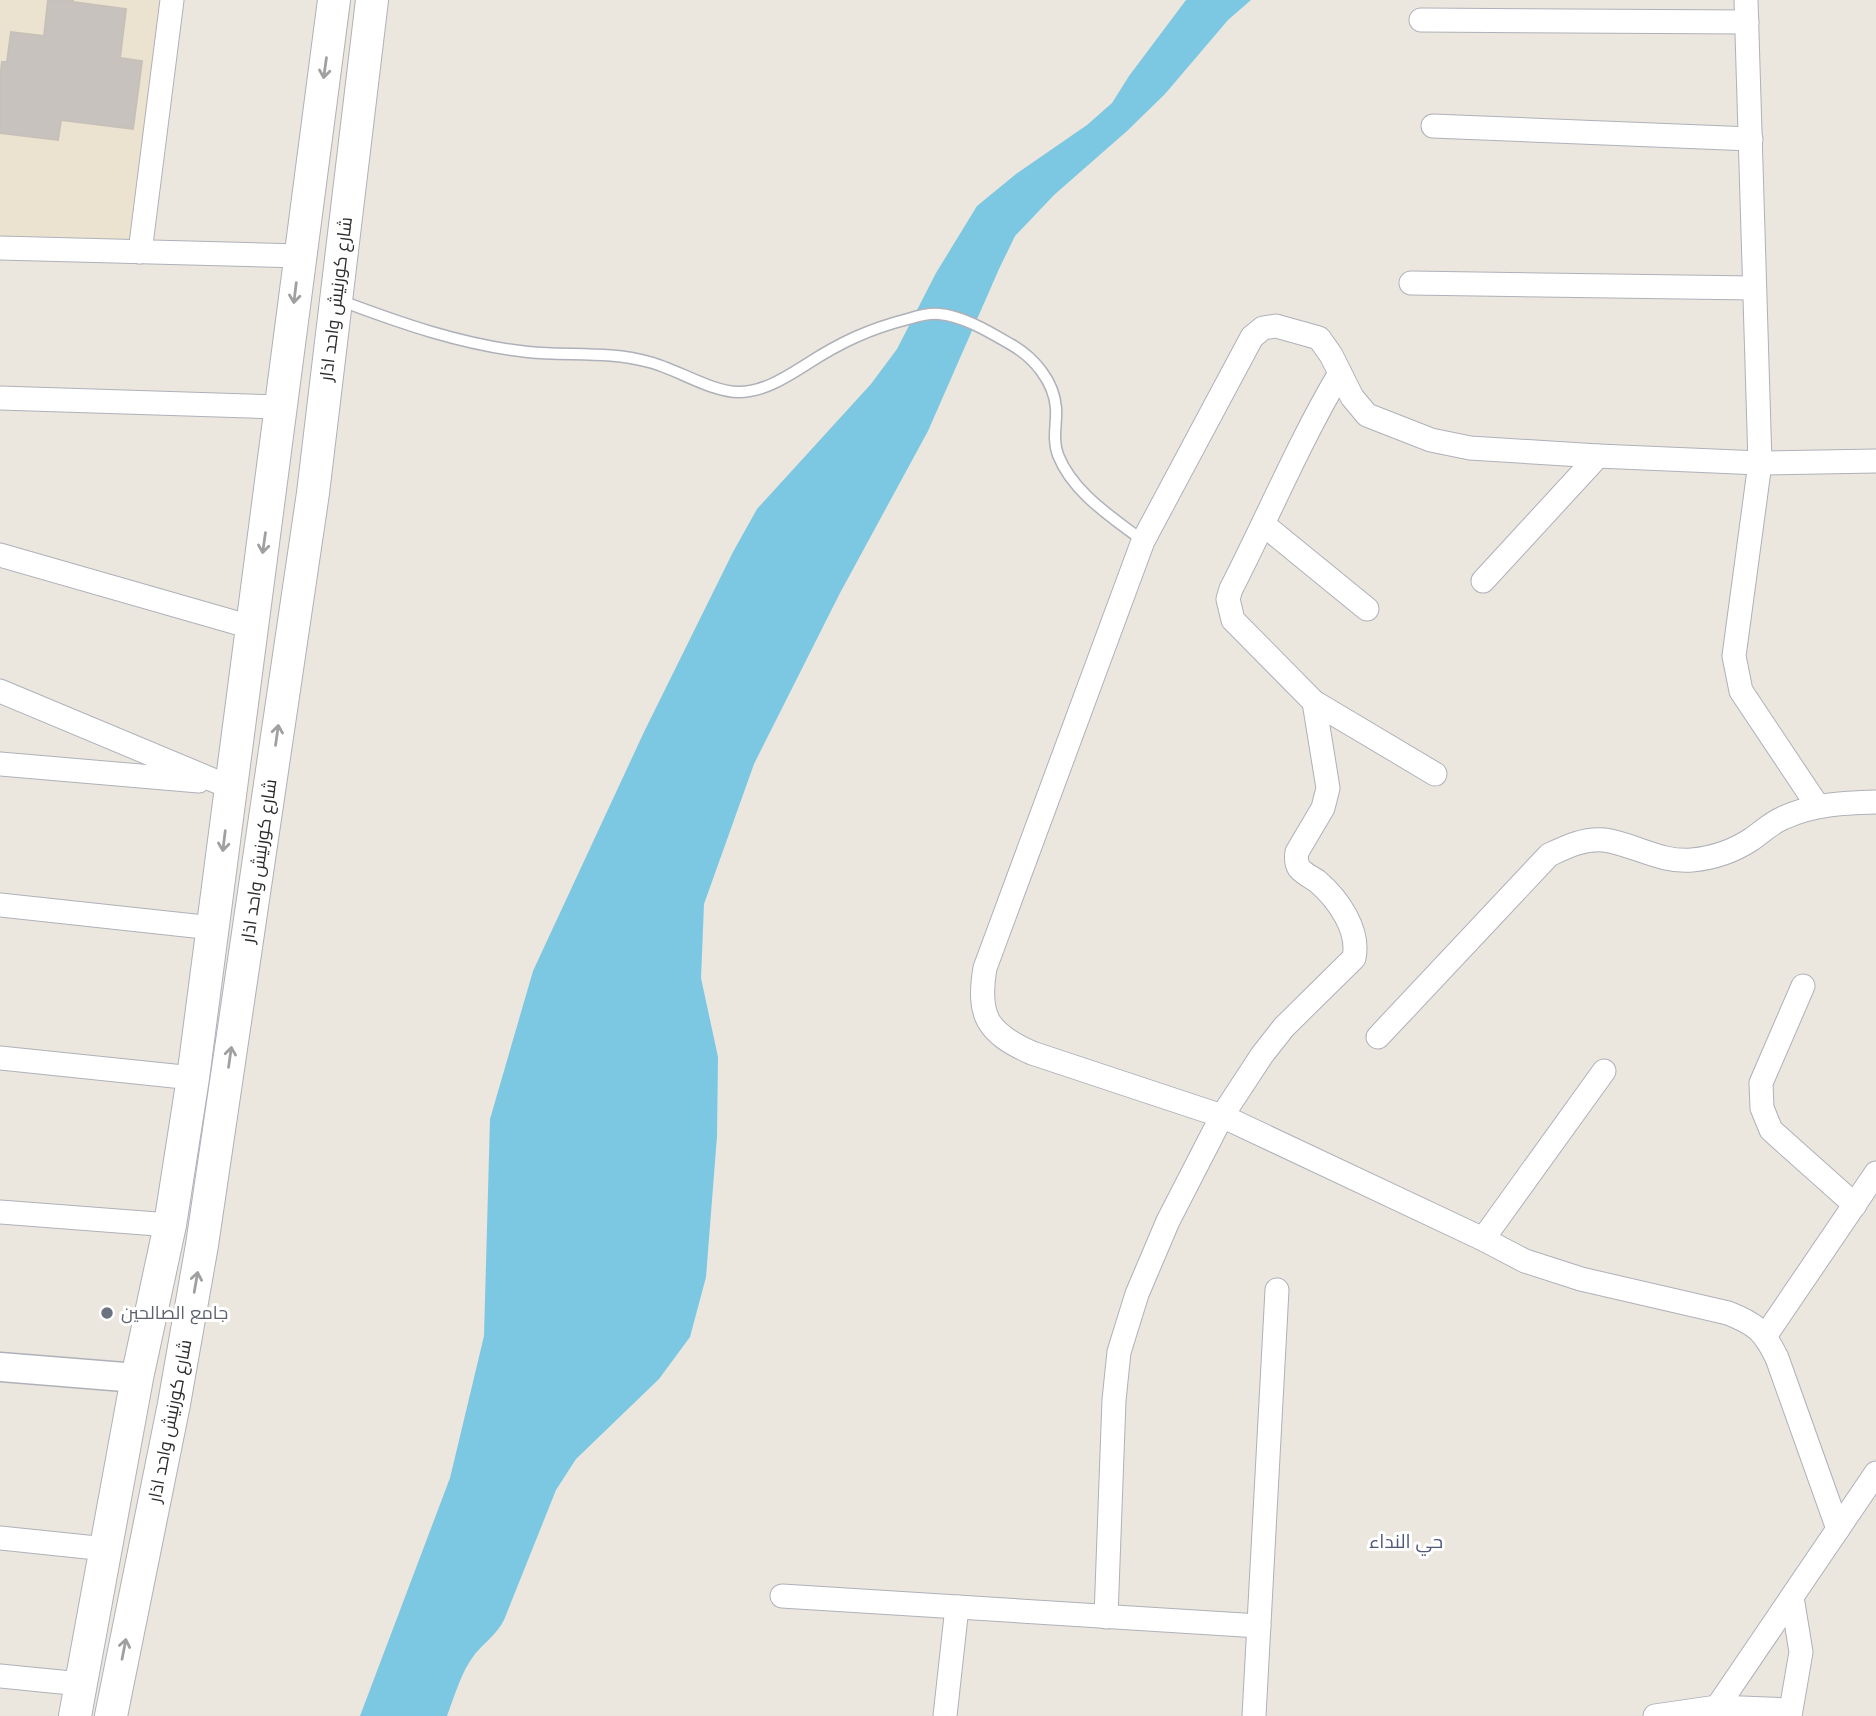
<svg xmlns="http://www.w3.org/2000/svg" width="1876" height="1716" font-family="'Fira Sans',Cairo,sans-serif">
<rect width="100%" height="100%" fill="#ebe6de"/>
<path fill="#ebe2d0" d="M0,0h160l-28,245 -132,-3z"/>
<path fill="#7cc8e2" d="M1186,0h65l-23,20 -63,74 -38,37 -73,64 -39,41 -16,33 -71,162 -88,162 -86,171 -50,140 -3,74 17,79 -1,79 -11,141 -16,60 -31,42 -83,80 -20,31 -52,130c-7,14 -19,22 -29,34 -14,18 -20,41 -28,62h-87l90,-238 34,-142 6,-217 43,-148 111,-239 89,-180 24,-43 114,-125 26,-35 39,-76 41,-67 39,-32 71,-49 25,-22 17,-27z"/>
<path fill="#c7c2be" stroke="#c6c1b8" stroke-width="2" d="M48,0h25v2l53,7 -6,49 22,3 -9,68 -72,-9 -3,20 -58,-7v-55l2,-16h5l4,-30 33,4z"/>
<g fill="none" stroke-linecap="round" stroke-linejoin="round">
<g stroke="#afb1ba" stroke-width="13">
<path id="service" d="M339,300c61,23 123,45 189,52 39,4 82,-1 121,10 28,7 62,30 90,30 25,0 49,-16 68,-28 34,-22 62,-35 101,-45 10,-3 21,-6 31,-5 25,2 52,19 73,31 22,13 42,36 44,63 1,16 -4,31 2,47 15,38 54,62 85,86"/>
</g>
<g stroke="#afb1ba" stroke-width="25">
<g id="minor">
<path d="M1746,0l14,463 -26,193 7,35 76,114"/>
<path d="M1421,20l326,2"/>
<path d="M1433,126l318,13"/>
<path d="M0,248l300,8"/>
<path d="M140,252l32,-252"/>
<path d="M1411,283l342,5"/>
<path d="M1340,373c-41,69 -72,144 -109,216l-3,10 5,21 81,82 121,72"/>
<path d="M0,398l280,9"/>
<path d="M1264,525l103,84"/>
<path d="M0,555l251,72"/>
<path d="M1483,581l115,-125"/>
<path d="M0,691l220,92 11,1"/>
<path d="M0,764l199,17"/>
<path d="M0,905l213,23"/>
<path d="M1803,986l-42,97 1,25 9,22 84,75"/>
<path d="M1378,1037l171,-182c17,-8 35,-17 55,-15 30,4 56,23 88,20 21,-2 42,-9 60,-21 10,-7 19,-16 31,-21 30,-14 60,-15 93,-16"/>
<path d="M0,1058l193,20"/>
<path d="M0,1212l170,13"/>
<path d="M1483,1239l121,-168"/>
<path d="M1766,1335l110,-162"/>
<path d="M1838,1529l-61,-171c-13,-27 -21,-34 -49,-45l-147,-34 -56,-18 -42,-22 -261,-123 -190,-63c-45,-20 -55,-37 -47,-85l158,-427 109,-204 11,-9 13,-2 43,12 12,17 21,42 15,18 64,25 39,8 128,8 162,7 116,-2"/>
<path d="M0,1538l106,11"/>
<path d="M782,1596l477,30"/>
<path d="M1106,1617l8,-217 5,-48 18,-58 31,-73 54,-105 40,-61 22,-28 70,-69c6,-28 -16,-59 -37,-77 -6,-4 -13,-7 -18,-13 -3,-5 -3,-10 -2,-16l26,-44 5,-20 -14,-86"/>
<path d="M0,1676l81,8"/>
<path d="M945,1716l12,-109"/>
<path d="M1254,1716l23,-426"/>
<path d="M1655,1716l62,-9 73,3"/>
<path d="M1711,1716l165,-243"/>
<path d="M1790,1716l11,-64 -9,-55"/>
</g>
</g>
<g stroke="#afb1ba" stroke-width="31">
<path id="tertiary" d="M0,1367l137,11"/>
</g>
<g stroke="#afb1ba" stroke-width="34">
<g id="secondary">
<path d="M75,1716l62,-338 33,-153 23,-147 141,-1078"/>
<path d="M111,1716l63,-312 28,-159 111,-752 59,-493"/>
</g>
</g>
<use href="#service" stroke="#fff" stroke-width="10"/>
<use href="#minor" stroke="#fff" stroke-width="23"/>
<use href="#tertiary" stroke="#fff" stroke-width="28"/>
<use href="#secondary" stroke="#fff" stroke-width="32"/>
</g>
<defs><path id="oneway-shaft" d="M-6 0H5M1.5-3L5.5 0L1.5 3" fill="none" stroke-width="1.6" stroke-linecap="round" stroke-linejoin="round" transform="scale(1.75)"/></defs>
<g stroke="#a0a0a0">
<use href="#oneway-shaft" transform="translate(325 68) rotate(98)"/>
<use href="#oneway-shaft" transform="translate(295 293) rotate(97)"/>
<use href="#oneway-shaft" transform="translate(264 543) rotate(98)"/>
<use href="#oneway-shaft" transform="translate(277 735) rotate(-82)"/>
<use href="#oneway-shaft" transform="translate(224 841) rotate(97)"/>
<use href="#oneway-shaft" transform="translate(230 1057) rotate(-82)"/>
<use href="#oneway-shaft" transform="translate(196 1282) rotate(-80)"/>
<use href="#oneway-shaft" transform="translate(124 1649) rotate(-79)"/>
</g>
<circle fill="#6b7280" stroke="#fff" stroke-width="2.5" cx="107" cy="1313" r="7"/>
<g text-anchor="middle" stroke-width="6" stroke-linejoin="round" paint-order="stroke">
<g font-size="18" fill="#2b2b2b" stroke="#fff">
<text transform="translate(336 299) rotate(-83)" y="6">شارع كورنيش واحد اذار</text>
<text transform="translate(259 861) rotate(-82)" y="6">شارع كورنيش واحد اذار</text>
<text transform="translate(170 1421) rotate(-79)" y="6">شارع كورنيش واحد اذار</text>
</g>
<g font-size="18" fill="#5b616d" stroke="#fff" text-anchor="start">
<text x="121" y="1319">جامع الصالحين</text>
</g>
<g font-size="19" fill="#505777" stroke="#fff">
<text x="1406" y="1548">حي النداء</text>
</g>
</g>
</svg>
